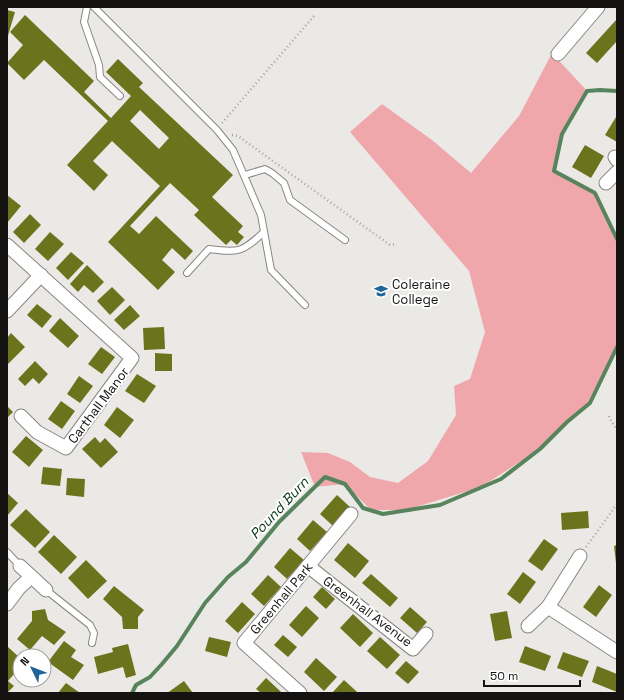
<svg xmlns="http://www.w3.org/2000/svg" width="624" height="700" font-family="'Space Grotesk',sans-serif">
<rect width="100%" height="100%" fill="#ebe9e5"/>
<path fill="#f0a7ab" d="M552,53l35,38 -25,43 -8,37 41,22 22,46v108l-27,56 -50,46 -59,38 -75,23h-35l-26,-26 -30,3 -14,-35 27,1 22,9 20,15 28,6 30,-22 28,-46 -2,-29 16,-7 15,-47 -16,-61 -119,-139 32,-28 50,36 39,33 48,-57z"/>
<g fill="none" stroke-linecap="round" stroke-linejoin="round">
<g stroke="#57845c" stroke-width="4">
<path d="M617,91l-17,-1 -13,1 -25,43 -8,37 41,22 22,46"/>
<path d="M132,693l4,-8 14,-8 12,-13 15,-18 28,-43 23,-26 18,-15 33,-40 46,-45 20,7 18,24 20,6 57,-9 61,-26 39,-30 27,-27 23,-19 27,-56"/>
</g>
</g>
<g fill="#6c731d" fill-rule="evenodd">
<path d="M7,10l8,2 -8,27z"/>
<path d="M25,15l69,66 -10,11 27,26 20,-22 -25,-24 12,-13 25,24 -4,4 94,88 -21,22 31,29 -5,6 6,5 -7,8 -6,-5 -5,5 -32,-30 5,-5 -29,-27 -40,43 9,8 17,-18 37,35 -8,9 -13,-12 -10,12 13,12 -17,18 -50,-48 52,-56 -48,-45 -19,20 15,14 -14,16 -27,-26 41,-44 -64,-61 -20,20 -17,-17 16,-18 -13,-13zM140,110l29,28 -10,11 -29,-28z"/>
<path d="M617,19v22l-20,22 -11,-10z"/>
<path d="M616,117l1,1v24l-12,-7z"/>
<path d="M585,145l19,11 -13,22 -19,-11z"/>
<path d="M7,195l14,11 -14,17z"/>
<path d="M30,214l11,11 -17,18 -11,-11z"/>
<path d="M50,232l14,12 -16,17 -13,-12z"/>
<path d="M71,252l13,11 -16,17 -12,-12z"/>
<path d="M87,265l17,17 -11,11 -9,-8 -6,7 -8,-8z"/>
<path d="M112,287l13,13 -15,15 -13,-14z"/>
<path d="M37,304l15,12 -10,12 -15,-13z"/>
<path d="M130,305l10,11 -16,14 -10,-10z"/>
<path d="M60,318l19,18 -11,12 -19,-17z"/>
<path d="M164,327l1,22 -21,1 -1,-22z"/>
<path d="M11,333l14,14 -18,18v-27z"/>
<path d="M101,347l14,10 -13,17 -14,-10z"/>
<path d="M155,353l17,1v17h-17z"/>
<path d="M35,361l13,13 -9,10 -6,-6 -8,8 -7,-7z"/>
<path d="M137,374l19,12 -12,17 -19,-12z"/>
<path d="M79,376l14,10 -13,17 -13,-9z"/>
<path d="M61,401l14,10 -13,18 -14,-10z"/>
<path d="M7,406l6,6 -6,6z"/>
<path d="M117,407l17,13 -14,18 -16,-13z"/>
<path d="M26,436l17,14 -14,17 -17,-15z"/>
<path d="M95,437l5,6 5,-5 13,14 -17,16 -19,-19z"/>
<path d="M43,467l19,2 -2,17 -19,-2z"/>
<path d="M67,478l18,1 -1,18 -18,-2z"/>
<path d="M7,493l11,10 -11,13z"/>
<path d="M337,495l13,12 -17,19 -13,-12z"/>
<path d="M26,509l24,23 -15,16 -25,-23z"/>
<path d="M588,511l1,17 -27,2 -1,-17z"/>
<path d="M313,520l14,12 -17,19 -13,-12z"/>
<path d="M54,535l23,22 -16,17 -23,-22z"/>
<path d="M544,539l14,10 -16,22 -14,-10z"/>
<path d="M348,543l21,18 -14,17 -21,-18z"/>
<path d="M617,545v18h-1l-2,-17z"/>
<path d="M290,548l14,12 -17,19 -13,-12z"/>
<path d="M86,560l21,21 -19,18 -20,-21z"/>
<path d="M523,572l13,10 -16,22 -13,-10z"/>
<path d="M371,574l27,24 -8,9 -28,-24z"/>
<path d="M268,575l13,12 -17,19 -13,-12z"/>
<path d="M599,585l13,10 -16,22 -13,-10z"/>
<path d="M114,586l30,24 -6,7v12h-15l-1,-12 -19,-18z"/>
<path d="M322,587l13,12 -9,10 -13,-12z"/>
<path d="M242,602l13,12 -17,19 -13,-12z"/>
<path d="M306,606l13,12 -17,19 -13,-12z"/>
<path d="M410,607l17,15 -10,11 -17,-15z"/>
<path d="M45,609l3,11 18,12 -12,13 -12,-9 -12,14 -13,-11 15,-18v-10z"/>
<path d="M507,611l5,27 -17,3 -5,-27z"/>
<path d="M353,614l20,19 -13,14 -20,-19z"/>
<path d="M283,635l14,12 -9,10 -14,-12z"/>
<path d="M209,637l22,5 -4,15 -22,-6z"/>
<path d="M380,637l20,18 -13,14 -20,-18z"/>
<path d="M64,641l12,9 -5,7 13,8 -11,15 -25,-18z"/>
<path d="M128,644l8,31 -10,3 -3,-11 -25,7 -4,-17 19,-5 -1,-4z"/>
<path d="M525,646l26,10 -6,15 -26,-9z"/>
<path d="M8,647l12,11v9l-12,14 6,5 -7,7z"/>
<path d="M563,652l26,9 -7,16 -25,-9z"/>
<path d="M316,658l21,19 -13,14 -20,-19z"/>
<path d="M406,661l13,11 -11,12 -13,-11z"/>
<path d="M597,666l20,8v18l-25,-10z"/>
<path d="M266,678l13,12 3,3h-21l-5,-4z"/>
<path d="M344,680l11,10 3,3h-26z"/>
<path d="M184,681l9,12h-26l3,-2z"/>
<path d="M66,683l14,10h-22z"/>
</g>
<g fill="none" stroke-linecap="round" stroke-linejoin="round">
<g stroke="#898784" stroke-width="8">
<g id="lane">
<path d="M87,7l-3,15 15,43 1,12 20,19"/>
<path d="M94,7l123,123 16,20 28,65 10,55 34,35"/>
<path d="M245,175l20,-6 7,4 12,10 6,17 55,40"/>
<path d="M187,273l22,-24c31,4 33,3 55,-17"/>
<path d="M7,552l13,14"/>
<path d="M46,590l44,35 4,8 -2,10"/>
</g>
</g>
<g stroke="#898784" stroke-width="15">
<g id="street">
<path d="M558,54l40,-47"/>
<path d="M615,157l2,3"/>
<path d="M606,183l11,-11"/>
<path d="M7,245l125,113 -66,90 -29,-16 -16,-16"/>
<path d="M7,311l34,-36"/>
<path d="M20,566l26,24"/>
<path d="M308,566l105,83 13,-15"/>
<path d="M7,604l12,-16 12,-11"/>
<path d="M548,607l69,45"/>
<path d="M528,626l20,-19 32,-51"/>
<path d="M300,693l-56,-50 107,-129"/>
</g>
</g>
<g stroke="#a6a4a1" stroke-width="2.5" stroke-dasharray="1 3" stroke-linecap="butt">
<path d="M222,123l92,-107"/>
<path d="M232,135l6,1 152,109 7,-1"/>
<path d="M609,416l2,5 6,9"/>
<path d="M586,547l31,-43"/>
</g>
<use href="#lane" stroke="#fff" stroke-width="6"/>
<use href="#street" stroke="#fff" stroke-width="13"/>
</g>
<defs>
<g id="school-bare" transform="scale(1.08)"><path d="M0-5L7-2L0 1L-7-2ZM-4 1L0 2.5L4 1V4Q0 6-4 4Z" fill="#20659a" stroke="#fff" stroke-width="2.5" paint-order="stroke"/></g>
</defs>
<g fill-rule="evenodd">
<use href="#school-bare" x="381" y="291"/>
</g>
<g text-anchor="middle" stroke-width="4" stroke-linejoin="round" paint-order="stroke">
<g font-size="13" fill="#141312" stroke="#fff" text-anchor="start">
<text x="392" y="289">Coleraine<tspan x="392" dy="15">College</tspan></text>
</g>
<g font-size="13" fill="#141312" stroke="#fff">
<text transform="translate(98 405) rotate(-53)" y="5">Carthall Manor</text>
<text transform="translate(281 598) rotate(-50)" y="5">Greenhall Park</text>
<text transform="translate(368 611) rotate(37)" y="5">Greenhall Avenue</text>
</g>
<g font-size="14" font-style="italic" fill="#043611" stroke="#fff">
<text transform="translate(279 508) rotate(-47)" y="5">Pound Burn</text>
</g>
</g>
<rect width="624" height="700" fill="none" stroke="#141312" stroke-width="16"/>
<g transform="translate(32 668) rotate(313)"><circle r="19" fill="#ffffff" stroke="#a1a1a0"/>
<path d="M0-3L7 15L0 10L-7 15Z" fill="#20659a"/>
<text y="-6" font-size="11" font-weight="bold" text-anchor="middle" fill="#141312">N</text>
</g>
<path d="M484 680v6h96v-6" fill="none" stroke="#141312" stroke-width="2"/>
<text x="490" y="680" font-size="12" fill="#141312" stroke="#ffffff" stroke-width="3" paint-order="stroke">50 m</text>
</svg>
